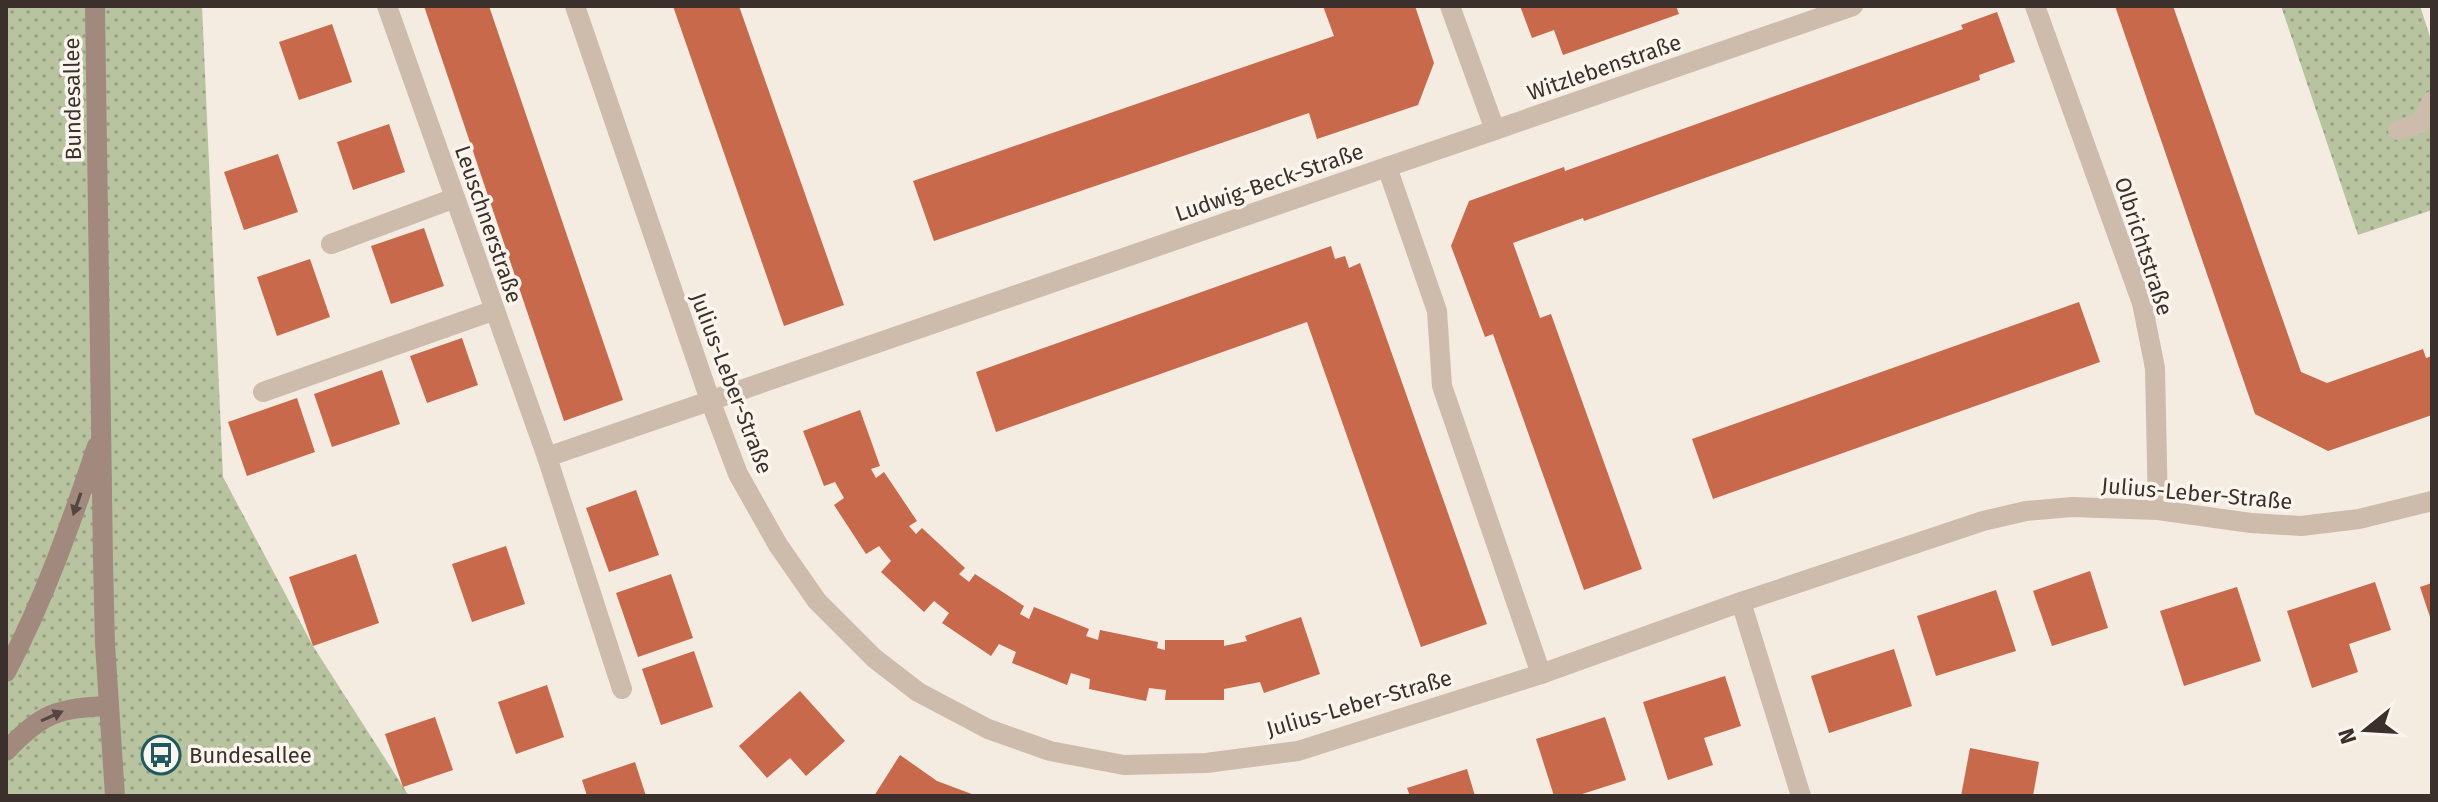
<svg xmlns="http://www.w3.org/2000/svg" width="2438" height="802" font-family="'Fira Sans',sans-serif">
<defs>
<pattern id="park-dots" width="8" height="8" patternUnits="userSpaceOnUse" patternTransform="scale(2)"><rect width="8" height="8" fill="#b8c4a0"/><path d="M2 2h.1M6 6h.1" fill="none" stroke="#97a083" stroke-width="1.8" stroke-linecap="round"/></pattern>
</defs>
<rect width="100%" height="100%" fill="#f4ebe1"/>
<g fill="url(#park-dots)">
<path d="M6,6h196l21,471 90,169 96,150h-403z"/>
<path d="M2281,6h139l12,37v167l-74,25z"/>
</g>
<g fill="#c8694b">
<path d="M424,6h65l134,394 -59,21z"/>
<path d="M673,6h66l105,299 -60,21z"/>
<path d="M1323,6h92l19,57 -16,42 -101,34 -8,-26 -375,128 -21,-60 421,-145z"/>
<path d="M1520,6h156l3,8 -116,41 -9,-25 -22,8z"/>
<path d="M2115,6h58l128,366 26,11 96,-34 3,9 6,-2v59l-104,36 -73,-37z"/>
<path d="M1997,12l18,50 -36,13 1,5 -396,141 -1,-3 -70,25 27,75 11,-4 91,255 -58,21 -91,-256 -8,3 -34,-91 18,-45 95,-34 1,4 398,-142 -2,-4z"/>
<path d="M332,24l20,58 -53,18 -20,-58z"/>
<path d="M389,124l16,48 -52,18 -16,-48z"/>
<path d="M278,154l20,58 -54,18 -20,-58z"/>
<path d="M424,228l20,58 -53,18 -20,-58z"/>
<path d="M1331,246l4,13 10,-3 4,12 11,-5 127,361 -66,23 -114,-325 -311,110 -20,-60z"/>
<path d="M310,259l20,58 -53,19 -20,-59z"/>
<path d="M2079,302l21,60 -387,137 -21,-60z"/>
<path d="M462,338l16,47 -51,18 -17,-47z"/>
<path d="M382,370l18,54 -68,23 -18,-53z"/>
<path d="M297,398l18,54 -68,24 -19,-54z"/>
<path d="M860,410l20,56 -9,3 5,9 8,-6 33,49 -8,5 7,8 6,-6 43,40 -6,6 10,8 6,-8 49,32 -4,8 9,5 5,-12 55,22 -3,7 12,4 2,-10 58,12 -1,6 8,2v-10h59v6l23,-5 -2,-5 56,-19 19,57 -56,19 -4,-11 -36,7v11h-59l1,-10 -17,-2 -3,13 -57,-12 1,-10 -19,-6 -4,12 -55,-22 4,-11 -17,-8 -8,12 -49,-33 7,-10 -15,-12 -10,11 -43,-40 10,-11 -12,-15 -13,8 -32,-49 10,-7 -9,-16 -11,4 -21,-55z"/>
<path d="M636,490l23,65 -50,17 -23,-64z"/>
<path d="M506,546l19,58 -53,18 -20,-58z"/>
<path d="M356,554l23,69 -66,23 -24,-69z"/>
<path d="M2090,571l18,57 -56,18 -19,-55z"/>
<path d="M671,574l22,64 -55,19 -22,-64z"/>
<path d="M2375,582l16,48 -42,14 9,28 -46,16 -25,-77z"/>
<path d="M2432,583v37h-1l-11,-33z"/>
<path d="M2237,587l24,74 -77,25 -24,-75z"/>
<path d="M1996,590l20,61 -80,25 -19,-60z"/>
<path d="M1894,649l18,57 -83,27 -18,-57z"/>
<path d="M694,651l19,56 -52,18 -19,-56z"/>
<path d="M1725,676l16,50 -37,12 9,27 -45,15 -25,-78z"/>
<path d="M547,685l17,52 -48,17 -18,-52z"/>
<path d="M800,691l45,50 -39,35 -16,-18 -23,20 -28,-32z"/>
<path d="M435,717l18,53 -50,17 -18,-53z"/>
<path d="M1605,717l21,63 -50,16h-22l-18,-57z"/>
<path d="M1970,748l69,14 -6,34h-72z"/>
<path d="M900,755l37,26 40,15h-103z"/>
<path d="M635,762l11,34h-59l-5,-16z"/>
<path d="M1467,769l8,27h-65l-3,-8z"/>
</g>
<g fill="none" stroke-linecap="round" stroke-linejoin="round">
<g stroke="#cdbbac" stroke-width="20">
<path d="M331,244l124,-46"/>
<path d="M263,392l232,-82"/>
</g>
<g stroke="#cdbbac" stroke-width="20">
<path d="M387,6l160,451 75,232"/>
<path d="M575,6l135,394 28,74 40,71 39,56 57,57 44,34 70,37 62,22 74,14 82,-2 92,-12 243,-77 200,-72 242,-81 43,-10 46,-4 86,3 93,13 50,3 58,-7 73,-18"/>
<path d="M1450,6l45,124 358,-124"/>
<path d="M2035,6l107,297 13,65 3,142"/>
<path d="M2398,130l23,-7 11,-22"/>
<path d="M1387,167l108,-37"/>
<path d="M547,457l840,-290 50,144 5,75 99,288"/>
<path d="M1741,602l60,194"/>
</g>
<g stroke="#a18a7d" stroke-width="20">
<path d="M95,6l8,555 2,83 10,152"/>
<path d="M6,672c38,-72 65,-149 91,-226"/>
<path d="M6,751c36,-38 51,-43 103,-45"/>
</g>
</g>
<defs><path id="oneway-solid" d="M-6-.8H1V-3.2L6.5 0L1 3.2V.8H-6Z" transform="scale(2)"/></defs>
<g fill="#544640">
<use href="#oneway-solid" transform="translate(77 504) rotate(109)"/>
<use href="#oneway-solid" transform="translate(52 716) rotate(-24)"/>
</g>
<defs>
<g id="bus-ring" transform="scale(2)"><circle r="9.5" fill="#fbf5ee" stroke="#1f5a5e" stroke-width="1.5"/><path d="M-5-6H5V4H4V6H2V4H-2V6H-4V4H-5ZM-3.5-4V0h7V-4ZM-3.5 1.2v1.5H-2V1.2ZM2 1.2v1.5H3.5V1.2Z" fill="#1f5a5e"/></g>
</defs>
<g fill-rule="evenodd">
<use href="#bus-ring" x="161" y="755"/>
</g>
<g text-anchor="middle" stroke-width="7" stroke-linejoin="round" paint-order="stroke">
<g font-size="22" fill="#3b302b" stroke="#fbf5ee">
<text transform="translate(1604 67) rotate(-19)" y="8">Witzlebenstraße</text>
<text transform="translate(72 99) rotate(-91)" y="8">Bundesallee</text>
<text transform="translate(1269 182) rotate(-19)" y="8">Ludwig-Beck-Straße</text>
<text transform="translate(489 224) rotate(71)" y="8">Leuschnerstraße</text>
<text transform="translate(2144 246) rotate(72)" y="8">Olbrichtstraße</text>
<text transform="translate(732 383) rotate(69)" y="8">Julius-Leber-Straße</text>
<text transform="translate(2197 493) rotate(5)" y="8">Julius-Leber-Straße</text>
<text transform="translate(1359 703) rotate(-16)" y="8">Julius-Leber-Straße</text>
</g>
<g font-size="22" fill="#3b302b" stroke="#fbf5ee" text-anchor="start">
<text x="189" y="763">Bundesallee</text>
</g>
</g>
<rect width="2438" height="802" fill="none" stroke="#3b302b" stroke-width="16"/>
<g transform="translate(2366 730) rotate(252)" stroke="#fbf5ee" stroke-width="6" paint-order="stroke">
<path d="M0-6L14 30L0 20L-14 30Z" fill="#3b302b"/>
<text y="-12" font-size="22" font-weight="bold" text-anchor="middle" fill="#3b302b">N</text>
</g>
</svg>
